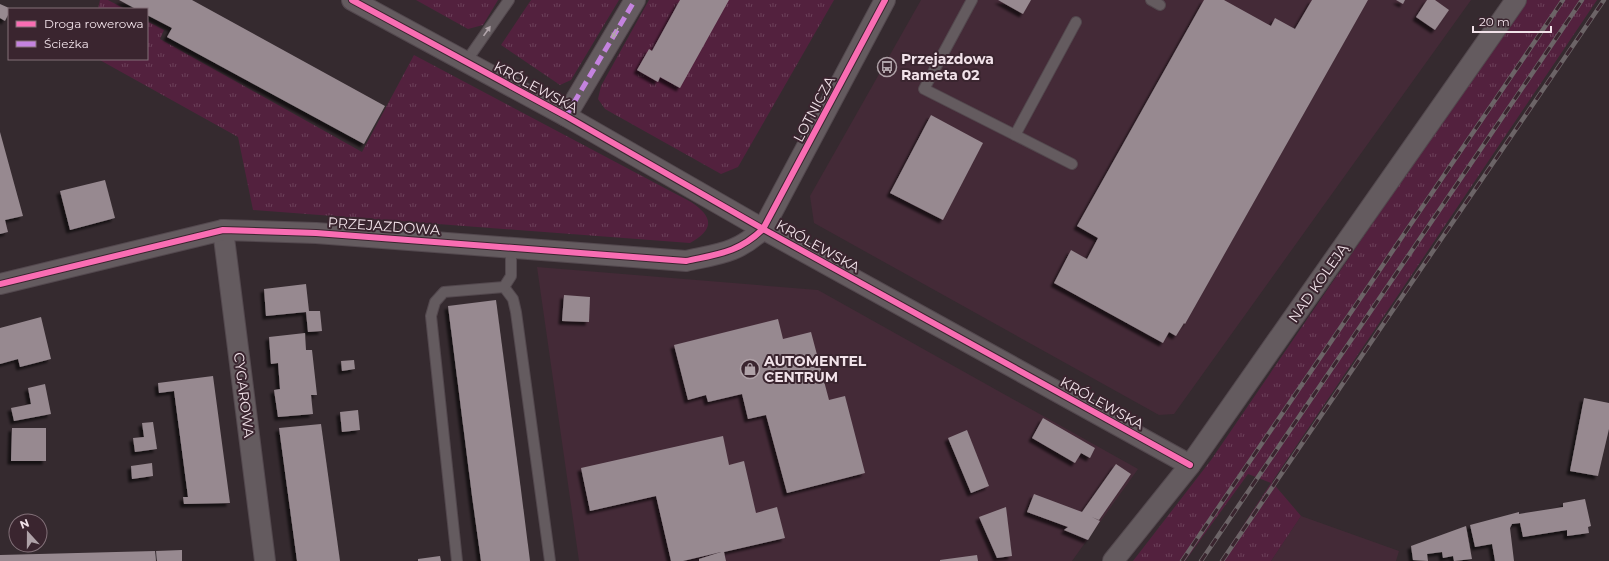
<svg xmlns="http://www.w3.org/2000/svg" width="1609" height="561" font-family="Montserrat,sans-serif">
<defs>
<pattern id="grass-tufts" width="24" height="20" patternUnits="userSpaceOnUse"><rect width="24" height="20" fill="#53213e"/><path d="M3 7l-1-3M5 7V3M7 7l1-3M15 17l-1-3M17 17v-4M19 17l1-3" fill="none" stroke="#6c415a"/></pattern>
<filter id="shadow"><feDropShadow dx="-3.5" dy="3.5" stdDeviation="1" flood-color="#0009"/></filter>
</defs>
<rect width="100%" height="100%" fill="#352a2f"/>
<g fill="#442a37">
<path d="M921,0h550l-297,414 -15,1 -345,-192 -4,-27z"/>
<path d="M537,267l281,23 320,179 -66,92h-493z"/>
<path d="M1301,516l98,35 -3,10h-125z"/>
</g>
<g fill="url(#grass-tufts)">
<path d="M100,0h8l17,9h-27z"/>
<path d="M416,0h82l-15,25 -15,4z"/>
<path d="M531,0h88l-48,80 -11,5 -59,-40z"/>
<path d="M649,0h185l-96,167 -17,7 -116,-65 -7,-10 3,-13z"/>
<path d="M1525,0h72l-325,482 29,34 -30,45h-51l51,-78 -23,-9 -63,87h-52l78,-101z"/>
<path d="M147,21l17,9 -4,9 202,113 52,-97 277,147c23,15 23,28 -1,41l-437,-33 -15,-73 -140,-78h49z"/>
</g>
<g fill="#978990" filter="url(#shadow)">
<path d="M119,0h73l193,106 -21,38 -197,-107 5,-9 -25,-13v-6h-11z"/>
<path d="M680,0h49l-49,88 -20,-11 -2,5 -21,-12 12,-21 3,2z"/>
<path d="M998,0h33l-8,14z"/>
<path d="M1204,0h20l47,26 4,-8 20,11 17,-29h56l-183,324 -1,-1 -8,13 -7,-4 -6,11 -109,-60 17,-33 16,9 11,-21 -21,-12z"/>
<path d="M1396,0h9l-2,4z"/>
<path d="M1427,0h8l14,10 -14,20 -19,-13z"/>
<path d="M0,4l9,4v5l-4,8 -5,-3z"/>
<path d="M931,115l52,28 -40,77 -53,-27z"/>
<path d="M0,132l23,84 -18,4 3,12 -8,2z"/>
<path d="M105,180l10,38 -45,12 -10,-39z"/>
<path d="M306,284l3,27h11l2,20 -14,1 -2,-20 -40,4 -2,-27z"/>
<path d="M564,295l26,2 -1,25 -27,-1z"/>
<path d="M496,300l25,190 9,71h-49l-9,-65 -24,-190z"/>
<path d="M41,317l10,42 -31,8 -2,-8 -18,5v-36z"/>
<path d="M778,319l5,20 28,-7 18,68 16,-4 20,77 -78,20 -21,-78 -18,4 -6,-25 -34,8 -2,-7 -18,5 -14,-55z"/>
<path d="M305,333l1,17h6l5,45h-6l2,19 -35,3 -4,-27 6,-1 -2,-26 -7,1 -2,-27z"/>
<path d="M354,360l1,9 -13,2 -1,-10z"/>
<path d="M213,376l17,127 -46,1 -1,-7h5l-14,-106 -15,2 -1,-10z"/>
<path d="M45,384l6,30 -37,7 -3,-13 20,-4 -3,-16z"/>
<path d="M1584,398l25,5v26l-11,47 -28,-5z"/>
<path d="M358,410l2,20 -18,2 -2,-20z"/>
<path d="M1043,418l52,30 -5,10 -9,-5 -6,10 -43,-25z"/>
<path d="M153,422l4,27 -22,3 -2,-14 11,-1 -2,-14z"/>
<path d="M321,424l19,137h-43l-18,-133z"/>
<path d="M12,428h34v33h-35z"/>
<path d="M967,430l22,56 -18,7 -23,-55z"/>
<path d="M723,436l6,29 15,-4 12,52 21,-6 8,31 -61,14 2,9h-27v-2l22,-7 -38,9h-12l-15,-65 -66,15 -9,-43z"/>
<path d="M152,463l1,13 -21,3 -1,-13z"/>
<path d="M1116,464l15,10 -32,46 -7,-3 8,4 -12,19 -24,-10 4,-3 -41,-15 7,-18 48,18z"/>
<path d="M1585,499l6,27 -3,1 1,6 -22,3v-6l-44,7 -3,-14 -8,1 -2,4 4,33h-19l-3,-17 -17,3 -5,-22 49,-13v2l44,-7v-4z"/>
<path d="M1006,507l6,49 -15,2 -18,-41z"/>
<path d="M1466,526l6,33 -18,2 -1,-5 -10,2 -1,-6 -15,2 1,7 -15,-1 -2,-14z"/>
<path d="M182,550v11h-25l-1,-10z"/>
<path d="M155,551l1,10h-156v-6z"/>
<path d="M977,555l1,6h-38v-1z"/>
<path d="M440,556l1,5h-23v-2z"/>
</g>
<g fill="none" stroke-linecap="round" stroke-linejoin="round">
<g stroke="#53484e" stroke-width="12">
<g id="service">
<path d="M972,0l-48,89 91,46"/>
<path d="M1151,0l9,5"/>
<path d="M465,63l44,-63"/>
<path d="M1072,164l-57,-29 61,-113"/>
<path d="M504,287l9,12 3,13 34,249"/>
<path d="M457,561l-26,-245 4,-14 9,-10 60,-5 7,-11v-28"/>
</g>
</g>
<g stroke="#53484e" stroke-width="22">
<g id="minor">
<path d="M352,0l214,116 197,113 427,236"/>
<path d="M566,116l69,-116"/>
<path d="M223,230l42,331"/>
<path d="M0,284l223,-54 93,3 370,28c32,-7 52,-8 77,-32l122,-229"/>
<path d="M1113,561l77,-96 326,-465"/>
</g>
</g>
<use href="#service" stroke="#645b5f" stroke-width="10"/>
<use href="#minor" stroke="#645b5f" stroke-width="20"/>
<g stroke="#6c6467" stroke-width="4.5">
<g id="rail">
<path d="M1182,561l381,-561"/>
<path d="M1201,561l381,-561"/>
<path d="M1222,561l382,-561"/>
</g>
</g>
<use href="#rail" stroke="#3a252f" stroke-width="3" stroke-dasharray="9" stroke-linecap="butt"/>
<path stroke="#c483df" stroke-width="5" stroke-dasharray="10 5" stroke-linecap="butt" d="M566,116l69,-116"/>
<g stroke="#3a252f" stroke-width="8">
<g id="cycleway">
<path d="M352,0l214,116 197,113 427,236"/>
<path d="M0,284l223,-54 93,3 370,28c32,-7 52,-8 77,-32l122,-229"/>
</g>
</g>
<use href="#cycleway" stroke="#f96db3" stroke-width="6"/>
</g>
<defs><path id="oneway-solid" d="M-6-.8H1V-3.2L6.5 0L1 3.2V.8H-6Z"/></defs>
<g fill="#b2a5ab">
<use href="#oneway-solid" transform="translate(487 31) rotate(-55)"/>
<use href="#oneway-solid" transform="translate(615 33) rotate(121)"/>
</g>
<defs>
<g id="bus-ring" transform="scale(1)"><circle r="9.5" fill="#3a252f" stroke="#afa2a8" stroke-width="1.5"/><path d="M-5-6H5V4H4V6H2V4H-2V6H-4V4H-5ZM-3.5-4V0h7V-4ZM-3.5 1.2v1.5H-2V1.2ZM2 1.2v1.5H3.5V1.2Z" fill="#afa2a8"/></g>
<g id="shop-ring" transform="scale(1)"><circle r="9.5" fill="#3a252f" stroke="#afa2a8" stroke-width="1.5"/><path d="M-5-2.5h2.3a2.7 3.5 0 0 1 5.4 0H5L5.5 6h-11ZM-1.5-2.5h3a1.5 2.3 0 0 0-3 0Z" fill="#afa2a8"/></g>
</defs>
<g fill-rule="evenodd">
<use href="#bus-ring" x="887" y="67"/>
<use href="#shop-ring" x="750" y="369"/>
</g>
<g text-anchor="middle" stroke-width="4" stroke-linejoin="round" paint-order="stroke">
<g font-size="14" font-weight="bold" fill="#f1e2e9" stroke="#3a252f" text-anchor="start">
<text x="901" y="64">Przejazdowa<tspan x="901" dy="16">Rameta 02</tspan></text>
<text x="764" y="366">AUTOMENTEL<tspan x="764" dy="16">CENTRUM</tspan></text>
</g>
<g font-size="14" fill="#f1e2e9" stroke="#3a252f">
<text transform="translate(536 87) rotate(28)" y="5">KRÓLEWSKA</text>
<text transform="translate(814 109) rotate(-62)" y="5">LOTNICZA</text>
<text transform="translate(384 226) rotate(4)" y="5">PRZEJAZDOWA</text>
<text transform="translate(818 246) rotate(29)" y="5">KRÓLEWSKA</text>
<text transform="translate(1318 283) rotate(-55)" y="5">NAD KOLEJĄ</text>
<text transform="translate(244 395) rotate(83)" y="5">CYGAROWA</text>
<text transform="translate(1102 403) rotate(29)" y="5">KRÓLEWSKA</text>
</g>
</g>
<rect x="8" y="8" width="140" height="52" fill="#3a252f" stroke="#837179"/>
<rect x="16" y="21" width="20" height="6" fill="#f96db3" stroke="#837179"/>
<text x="44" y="28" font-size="12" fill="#f1e2e9">Droga rowerowa</text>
<rect x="16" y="41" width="20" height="6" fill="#c483df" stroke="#837179"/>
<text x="44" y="48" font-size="12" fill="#f1e2e9">Ścieżka</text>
<g transform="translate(28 533) rotate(339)"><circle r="19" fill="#3a252f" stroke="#837179"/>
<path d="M0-3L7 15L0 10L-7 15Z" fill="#afa2a8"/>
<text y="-6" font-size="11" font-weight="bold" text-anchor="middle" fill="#f1e2e9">N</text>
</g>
<path d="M1473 26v6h78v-6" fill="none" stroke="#f1e2e9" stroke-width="2"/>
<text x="1479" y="26" font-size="12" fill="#f1e2e9" stroke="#3a252f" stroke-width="3" paint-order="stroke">20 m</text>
</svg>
